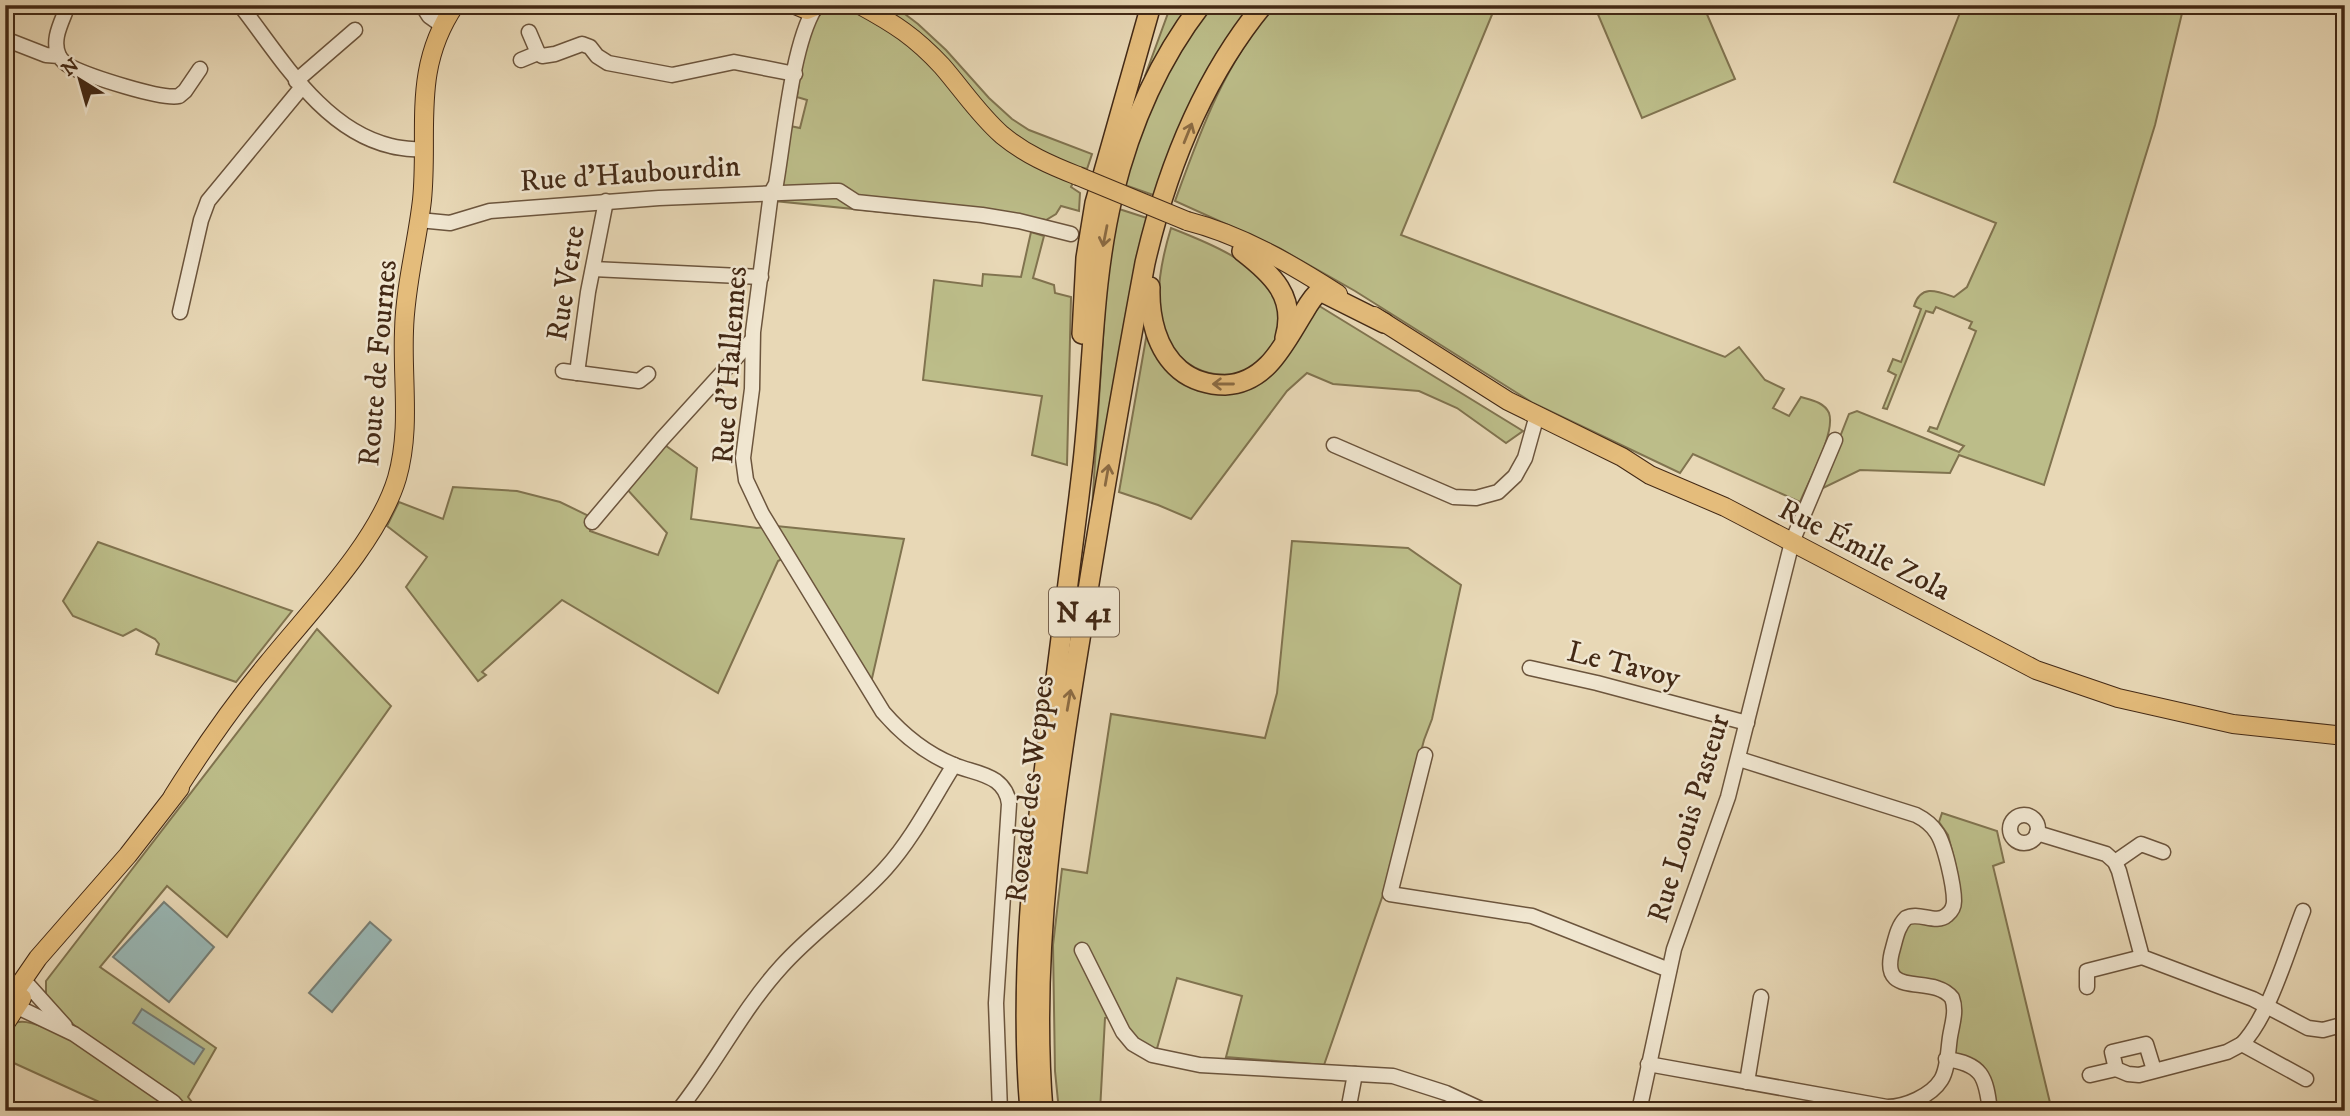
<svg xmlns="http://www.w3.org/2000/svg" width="2350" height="1116" font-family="'IM FELL DW Pica',serif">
<rect width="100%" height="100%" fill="#e8d8b6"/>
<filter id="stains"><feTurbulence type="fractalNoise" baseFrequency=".00286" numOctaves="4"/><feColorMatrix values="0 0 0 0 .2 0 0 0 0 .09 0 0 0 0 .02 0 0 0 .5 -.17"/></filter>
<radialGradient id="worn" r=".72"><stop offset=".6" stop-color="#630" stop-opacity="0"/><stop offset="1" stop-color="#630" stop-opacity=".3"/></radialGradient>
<g fill="#bcbd89" stroke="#80734f" stroke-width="2">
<path d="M849,5h44l25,19 28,26 43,48 23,21 17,11 63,24 -5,15 -7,-2 -9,20 9,6 -1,18 -18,-5 -5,8 -10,6 -26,-4 -78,2 -167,-17 15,-75 10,2 7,-28 -10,-3c3,-20 7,-70 22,-82 8,-6 18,-3 28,-2z"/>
<path d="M1171,5h21l-19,25 -28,46z"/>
<path d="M1211,5h41c-47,58 -73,122 -96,191l-34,-12 33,-90 40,-66z"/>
<path d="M1276,5h220l-95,230 324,122 14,-10 26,33 19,9 -11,19 16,8 12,-19c10,3 23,5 28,16 7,20 -21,69 -29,89l-107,-48 -13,19 -147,-70 -178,-112 -76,-43 -104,-47c25,-69 50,-140 101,-196z"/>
<path d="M1594,5h109l32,74 -93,39z"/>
<path d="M1963,5h221l-29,120 -111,360 -85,-30 -9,18 -90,-3 -41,20 30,-76 8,-3 102,41 5,-6 -36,-15 2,-4 7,2 39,-98 -7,-3 3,-6 -36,-15 -3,6 -7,-2 -39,98 -4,-1 13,-33 -8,-4 5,-12 8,3 20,-53 -7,-3c7,-22 23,-15 40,-9l13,-10 29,-64 -102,-41z"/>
<path d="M1116,208l34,11 -59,305 16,-249z"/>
<path d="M1171,228c38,15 80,31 102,66 3,4 8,9 8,14 1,4 -1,11 -1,16 -5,62 -88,67 -113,15 -16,-32 -6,-78 4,-111z"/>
<path d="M1031,232l13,4 -11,42 21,7 1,8 16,4 -4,168 -35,-10 10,-59 -119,-16 11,-100 48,6 1,-12 38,3z"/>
<path d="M1316,304l207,127 -17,12 -49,-35 -38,-17 -86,-7 -26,-11 -20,18 -96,128 -33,-14 -39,-13 29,-165 12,29 86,33z"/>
<path d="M662,443l35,25 -6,51 66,9 19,-2 128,13 -34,148 -79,-133 -13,7 -60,132 -156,-93 -80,72 4,3 -8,6 -72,-94 21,-30 -40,-31 12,-24 44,17 10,-32 64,4 43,11 31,15 -1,14 68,24 9,-22 -42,-46z"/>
<path d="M1292,541l116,7 53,37 -29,134 -8,21 -38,146 -62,179 -98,-8 16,-61 -65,-18 -21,74 -20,-12 -20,-25 -11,3 -5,93h-41l-4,-40 -2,-126 9,-76 25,4 24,-159 154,24 12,-45z"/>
<path d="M98,542l194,69 -56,71 -80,-28 3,-10 -4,-5 -19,-10 -13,7 -50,-20 -10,-15z"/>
<path d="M317,629l74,77 -164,231 -60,-51 -67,81 116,81 -28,49 11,14h-80l-114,-52c0,-7 -1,-16 0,-23 7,-30 47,-4 63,2l8,-11 -30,-27v-19z"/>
<path d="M1942,813l55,18 7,31 -11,4 59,245h-59l-3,-27 -38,-32 4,-57 -57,-20 -5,-11 13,-39 4,-4 40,-2 2,-47 4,-1 -9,-36 -9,-13z"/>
</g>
<g fill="#99b8b6" stroke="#777f76" stroke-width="2">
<path d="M164,902l50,45 -45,55 -56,-45z"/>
<path d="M370,922l21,18 -59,72 -23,-19z"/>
<path d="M142,1009l62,40 -10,15 -61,-41z"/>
</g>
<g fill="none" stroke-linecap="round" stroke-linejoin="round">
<g stroke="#6c553d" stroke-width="17">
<g id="minor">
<path d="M240,5c40,51 82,125 151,141 11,3 22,3 32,4"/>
<path d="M422,5l7,11 14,10"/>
<path d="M815,8c-23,37 -31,130 -39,176l-5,9 -18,139 -1,57 -9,69 3,22 16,34 121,198c19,22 44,42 71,53 14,6 29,7 42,16 8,6 12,13 13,23l-13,199 4,108"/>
<path d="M529,32l9,21 4,3 13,-2 27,-10 8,3 7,9 11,7 64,12 62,-13 61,12"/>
<path d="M5,39l41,16 13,1c3,5 7,8 12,11 18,9 90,33 108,29l6,-5 15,-22"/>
<path d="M59,56c-8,-17 3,-34 9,-51"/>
<path d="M521,60l17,-7"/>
<path d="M296,81l59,-51"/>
<path d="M419,220l31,3 40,-12 169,-13 174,-7h6l17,11 126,13 37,6 52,13"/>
<path d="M593,269l168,8"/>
<path d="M180,312l21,-92 7,-19 94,-114"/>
<path d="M563,371l76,10 9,-7"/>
<path d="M577,373l11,-81 18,-91"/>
<path d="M1334,445l120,52 22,1 22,-6 17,-16 10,-18 12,-43"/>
<path d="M592,522l70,-83 90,-99"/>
<path d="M1530,668l67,15 150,40"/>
<path d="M1425,755l-35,139 142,22 137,54"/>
<circle cx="2024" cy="829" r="14"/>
<path d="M2037,833l69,21 9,8 4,9 23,86 111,42 55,29 15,2 22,-6"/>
<path d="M2115,862l26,-18 22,8"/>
<path d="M2303,911c-15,38 -33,104 -61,133l64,35"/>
<path d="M1082,950l41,82 10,12 19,11 48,10 193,11 53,17 39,18"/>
<path d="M21,982l8,4 36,40"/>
<path d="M2087,987v-16l55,-14"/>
<path d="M9,1003l65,31 99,68 8,9"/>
<path d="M1946,1059c36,5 40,17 44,52"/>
<path d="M1648,1064l239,43c18,0 44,-11 54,-27 7,-11 7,-30 9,-43 2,-13 7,-26 2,-39 -20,-26 -75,4 -59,-50 3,-11 5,-22 13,-30 13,-7 30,7 41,-3 5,-4 7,-9 7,-14 0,-15 -9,-56 -17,-68 -5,-8 -13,-14 -21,-18l-177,-56"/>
<path d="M2154,1070l-8,-26 -34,8 4,17 12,5 11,1 88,-23 15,-8"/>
<path d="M2090,1075l26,-6"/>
<path d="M1747,1082l14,-85"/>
<path d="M678,1111c37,-46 63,-100 103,-144 32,-36 73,-63 105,-99 27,-30 46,-68 68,-103"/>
<path d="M1348,1111l7,-37"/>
<path d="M1639,1111l35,-162 54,-152 64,-255 43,-102"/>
</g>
</g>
<g stroke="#432915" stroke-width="20">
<g id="major">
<path d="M795,5l12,5 12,-5"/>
<path d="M860,5c35,19 55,32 82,61 20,23 37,49 60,69 23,19 48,30 76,41"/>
<path d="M1187,221c55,14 104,43 151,73"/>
<path d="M1374,316l134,85 114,56 28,18 75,32 311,163 82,28 115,26 112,12"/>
<path d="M173,796c29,-46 60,-91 95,-133 42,-52 110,-121 129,-185 14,-49 5,-97 7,-147 1,-45 13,-87 18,-131 7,-71 -11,-130 33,-195"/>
<path d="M5,1006l33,-48 90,-103 52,-67"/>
<path d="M5,1024l17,-26"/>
</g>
</g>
<g stroke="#432915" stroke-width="22">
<g id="highway">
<path d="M1242,251c30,23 55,46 43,87"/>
<path d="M1150,287c-1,29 6,63 30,83 12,10 29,15 45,15 42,-2 59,-41 79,-73 4,-7 9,-16 16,-21l64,32"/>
<path d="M1082,334l4,-76 9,-55 56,-198"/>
<path d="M1030,1111c-11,-130 3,-257 20,-386 11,-84 22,-169 32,-254 11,-91 9,-186 31,-276 17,-69 44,-133 88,-190"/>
<path d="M1043,1111c-13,-161 12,-320 38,-478 20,-124 41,-247 64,-370 21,-91 58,-185 118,-258"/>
</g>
</g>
<use href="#minor" stroke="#f0e6d0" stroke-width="14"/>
<use href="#major" stroke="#e4bc7b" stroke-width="18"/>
<use href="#highway" stroke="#e4bc7b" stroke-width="19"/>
<g stroke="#432915" stroke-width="20" stroke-linecap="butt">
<path id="major-bridge" d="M1078,176l109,45"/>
</g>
<use href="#major-bridge" stroke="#e4bc7b" stroke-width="18"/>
</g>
<defs><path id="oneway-shaft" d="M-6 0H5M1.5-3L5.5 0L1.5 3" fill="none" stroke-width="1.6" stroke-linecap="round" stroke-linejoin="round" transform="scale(1.75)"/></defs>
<g stroke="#8b6b43">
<use href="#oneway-shaft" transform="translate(1188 133) rotate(-68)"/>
<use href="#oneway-shaft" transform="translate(1105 236) rotate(101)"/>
<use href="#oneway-shaft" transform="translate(1223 384) rotate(-180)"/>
<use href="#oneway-shaft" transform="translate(1107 475) rotate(-80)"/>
<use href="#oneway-shaft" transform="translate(1069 700) rotate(-80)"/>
</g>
<g text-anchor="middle" stroke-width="5" stroke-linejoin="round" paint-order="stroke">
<rect fill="#f0e6d0" stroke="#77624d" stroke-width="2" x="1049" y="587.5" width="70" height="49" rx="5"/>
<g font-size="28" font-weight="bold" fill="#432915">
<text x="1084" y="622">N 41</text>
</g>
<g font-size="30" fill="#432915" stroke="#f0e6d0">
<text transform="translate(630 173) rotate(-4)" y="10">Rue d'Haubourdin</text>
<text transform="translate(565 283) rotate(-81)" y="10">Rue Verte</text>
<text transform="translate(377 363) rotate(-85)" y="10">Route de Fournes</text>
<text transform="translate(729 365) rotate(-86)" y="10">Rue d'Hallennes</text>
<text transform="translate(1865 549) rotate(27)" y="10">Rue Émile Zola</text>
<text transform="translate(1624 664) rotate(14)" y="10">Le Tavoy</text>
<text transform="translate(1029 789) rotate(-83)" y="10">Rocade des Weppes</text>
<text transform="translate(1688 818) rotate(-73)" y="10">Rue Louis Pasteur</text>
</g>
</g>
<rect width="2350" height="1116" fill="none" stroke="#e8d8b6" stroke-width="28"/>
<rect x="7" y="7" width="2336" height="1102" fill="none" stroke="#432915" stroke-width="3.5"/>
<rect x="14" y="14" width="2322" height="1088" fill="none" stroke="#432915" stroke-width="2"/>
<g transform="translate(80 80) rotate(323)" stroke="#f0e6d0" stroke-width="5" paint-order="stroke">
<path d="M0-5L12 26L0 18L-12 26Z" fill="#432915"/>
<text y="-10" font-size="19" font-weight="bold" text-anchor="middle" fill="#432915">N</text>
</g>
<rect width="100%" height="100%" filter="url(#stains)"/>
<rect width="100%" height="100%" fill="url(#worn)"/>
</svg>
